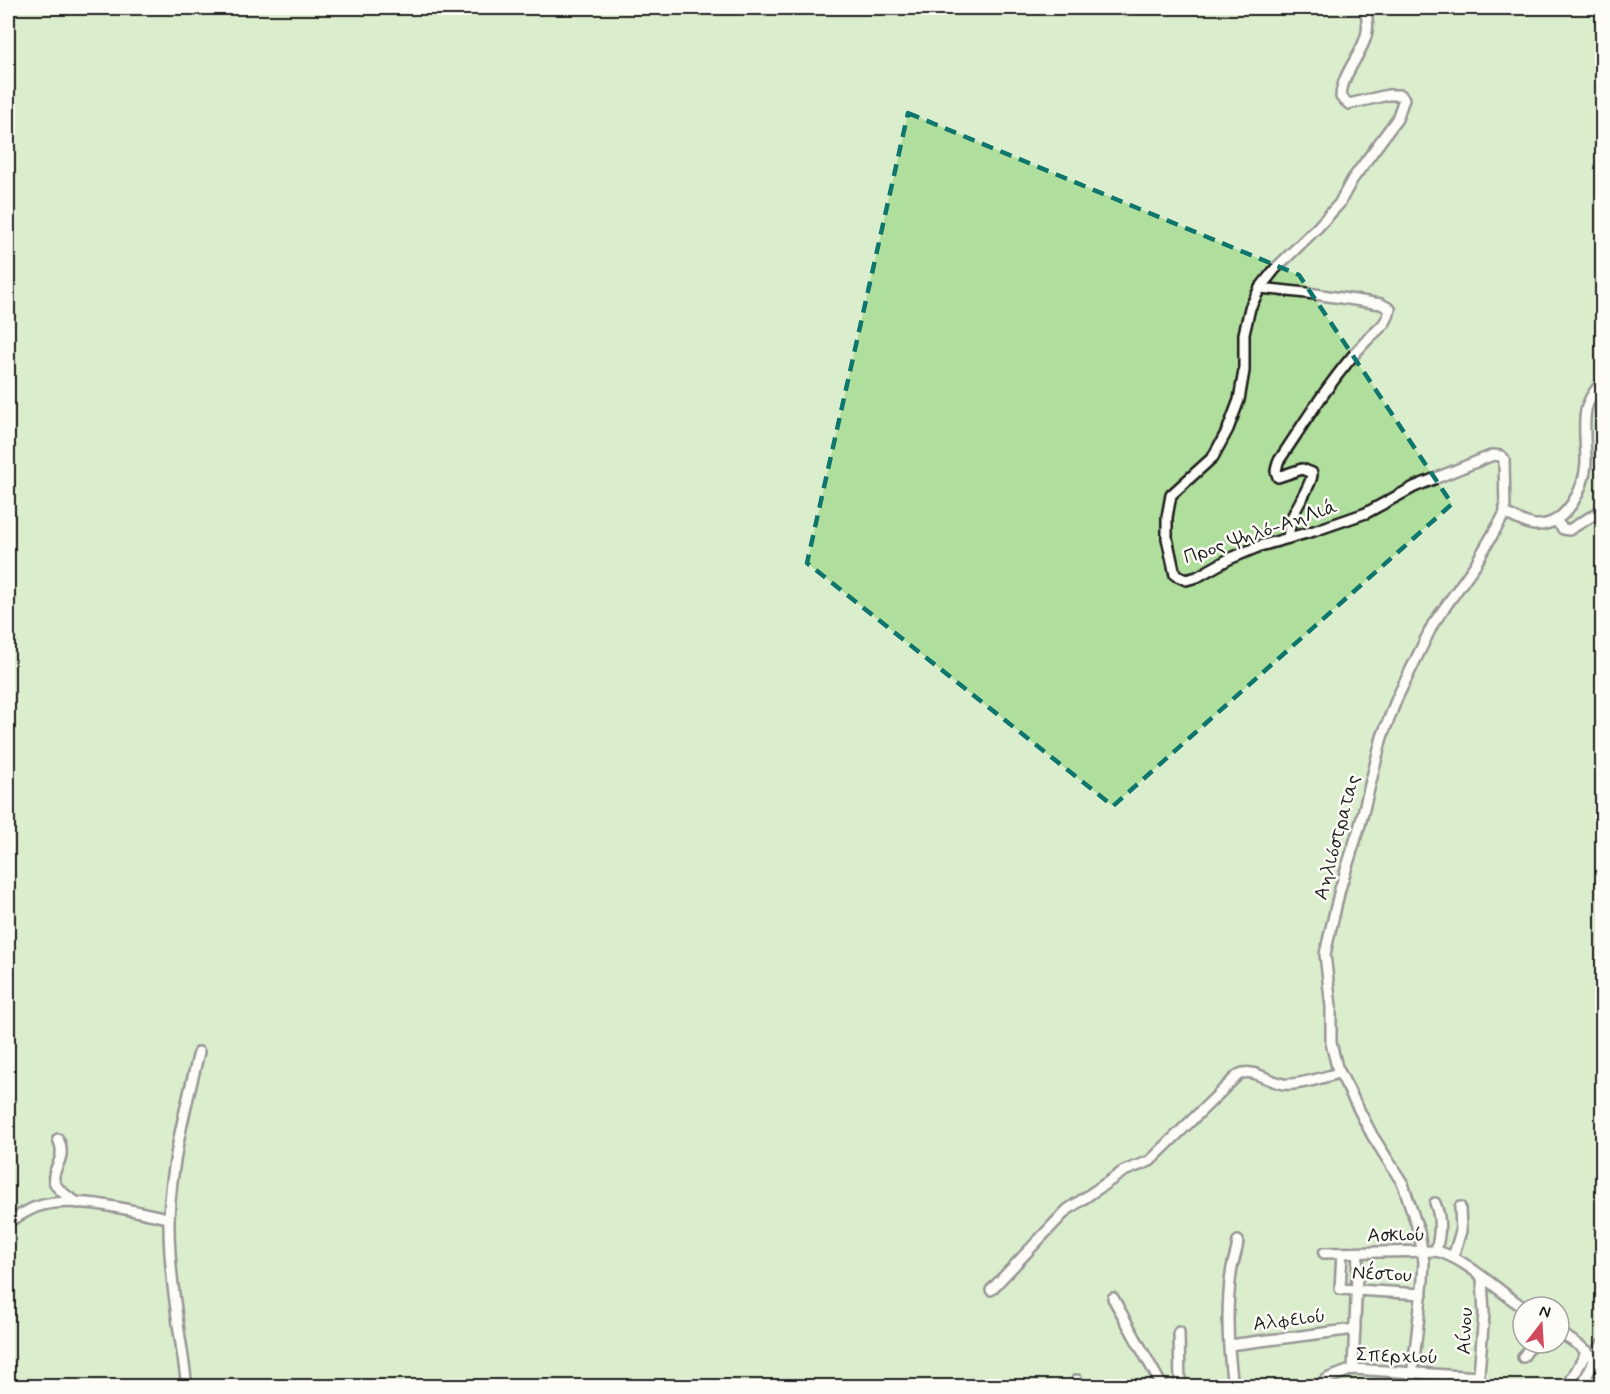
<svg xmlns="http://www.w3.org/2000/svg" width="1610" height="1394" font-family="Mynerve,sans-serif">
<rect width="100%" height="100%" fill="#fdfcf7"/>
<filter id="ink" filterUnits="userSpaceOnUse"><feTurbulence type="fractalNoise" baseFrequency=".0167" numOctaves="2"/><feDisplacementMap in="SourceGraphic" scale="12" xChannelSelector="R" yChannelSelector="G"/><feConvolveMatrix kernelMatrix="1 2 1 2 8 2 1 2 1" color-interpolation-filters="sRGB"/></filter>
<g filter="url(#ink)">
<path fill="#b0de9c" stroke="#667d5c" stroke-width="1.5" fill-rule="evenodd" d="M8,8h1594v1378h-1594zM1523,1307h36v36h-36z"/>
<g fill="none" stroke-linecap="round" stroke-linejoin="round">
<g stroke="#1c1c1c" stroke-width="14">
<g id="minor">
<path d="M1364,8c15,36 -22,56 -23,89l8,7 39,-9h13l3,4 -7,20 -45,61 -13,24 -21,23 -43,42 -15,19 -10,20 -6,26v37l-5,29 -11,29 -15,28 -42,38 -4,22v21l8,37 11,5 11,-3 32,-18 31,-13 54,-15 52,-18 48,-26 79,-32 8,1 3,3 1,54"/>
<path d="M1260,288l55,6 66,10 9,5c-2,16 -14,21 -24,32 -34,36 -61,81 -88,121l-2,9 2,6 24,-8 10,4c1,9 -16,34 -20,45 -3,7 -3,14 -4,20"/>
<path d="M1505,513c10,5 20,11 30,12 31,2 50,-37 51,-63 0,-17 -3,-35 0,-52 2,-10 9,-20 16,-28"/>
<path d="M1556,521l7,8 6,1 33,-20"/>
<path d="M58,1139c15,30 -30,35 20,64"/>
<path d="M1435,1203c7,16 5,32 1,48"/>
<path d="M8,1222c9,-5 18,-11 28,-15 38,-13 95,4 133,11"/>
<path d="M1324,1253l112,-2c28,6 62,40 87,56"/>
<path d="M1342,1253l-2,36 82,5"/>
<path d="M1453,1257l8,-26 -1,-24"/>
<path d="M991,1290l76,-80 57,-39 26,-10 88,-86c14,-8 30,6 45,9 15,2 41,-7 56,-11"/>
<path d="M1113,1298l49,88"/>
<path d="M1179,1332l1,54"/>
<path d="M1559,1332l21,14 15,13"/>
<path d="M1229,1345l126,-16"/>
<path d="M1523,1357l10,-14"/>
<path d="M1353,1369l5,-116"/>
<path d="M1077,1380l2,6"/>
<path d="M187,1386c-7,-53 -19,-115 -18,-168 2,-56 17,-112 30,-166"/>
<path d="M1233,1386c-5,-36 -7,-76 -2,-112 1,-11 6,-21 7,-33"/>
<path d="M1317,1386l12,-8 24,-9 126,8"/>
<path d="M1411,1386l12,-106 1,-18 -5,-30 -16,-48 -31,-49 -35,-68 -6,-24v-36l-6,-53 15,-65 20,-64 22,-88 15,-39 36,-74 42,-59 30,-52"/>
<path d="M1478,1386l6,-72 -2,-36"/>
<path d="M1568,1386l19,-35"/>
<path d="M1582,1386l20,-42"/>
</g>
</g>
<use href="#minor" stroke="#fdfcf7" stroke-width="9"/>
</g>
</g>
<path d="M0 0H1610V1394H0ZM908,113l391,162 153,229 -339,302 -306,-243z" fill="#fdfcf7" fill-opacity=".55" fill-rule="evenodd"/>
<path fill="none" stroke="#0f766e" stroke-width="4.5" stroke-dasharray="12 8" stroke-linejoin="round" d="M908,113l391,162 153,229 -339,302 -306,-243z"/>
<g text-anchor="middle" stroke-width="5" stroke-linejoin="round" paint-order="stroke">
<g font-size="20" fill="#1c1c1c" stroke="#fdfcf7">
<text transform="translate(1260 531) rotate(-19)" y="7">Προς Ψηλό-ΑηΛιά</text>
<text transform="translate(1336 837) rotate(-75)" y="7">Αηλιόστρατας</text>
<text transform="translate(1396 1234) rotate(-1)" y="7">Ασκιού</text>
<text transform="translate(1382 1273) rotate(3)" y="7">Νέστου</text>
<text transform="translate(1289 1319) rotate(-7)" y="7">Αλφειού</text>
<text transform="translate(1464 1331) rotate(-87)" y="7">Αίνου</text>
<text transform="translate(1397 1355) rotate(2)" y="7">Σπερχιού</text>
</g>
</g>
<rect width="1610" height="1394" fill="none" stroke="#fdfcf7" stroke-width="30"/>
<rect x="15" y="15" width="1580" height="1364" fill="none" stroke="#1c1c1c" stroke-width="2" filter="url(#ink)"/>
<g transform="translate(1541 1325) rotate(17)"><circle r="28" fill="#fdfcf7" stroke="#a3a29f" stroke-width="1.5"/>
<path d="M0-4.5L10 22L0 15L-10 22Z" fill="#d1495b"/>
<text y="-9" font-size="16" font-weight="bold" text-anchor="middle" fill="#1c1c1c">N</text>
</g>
</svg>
